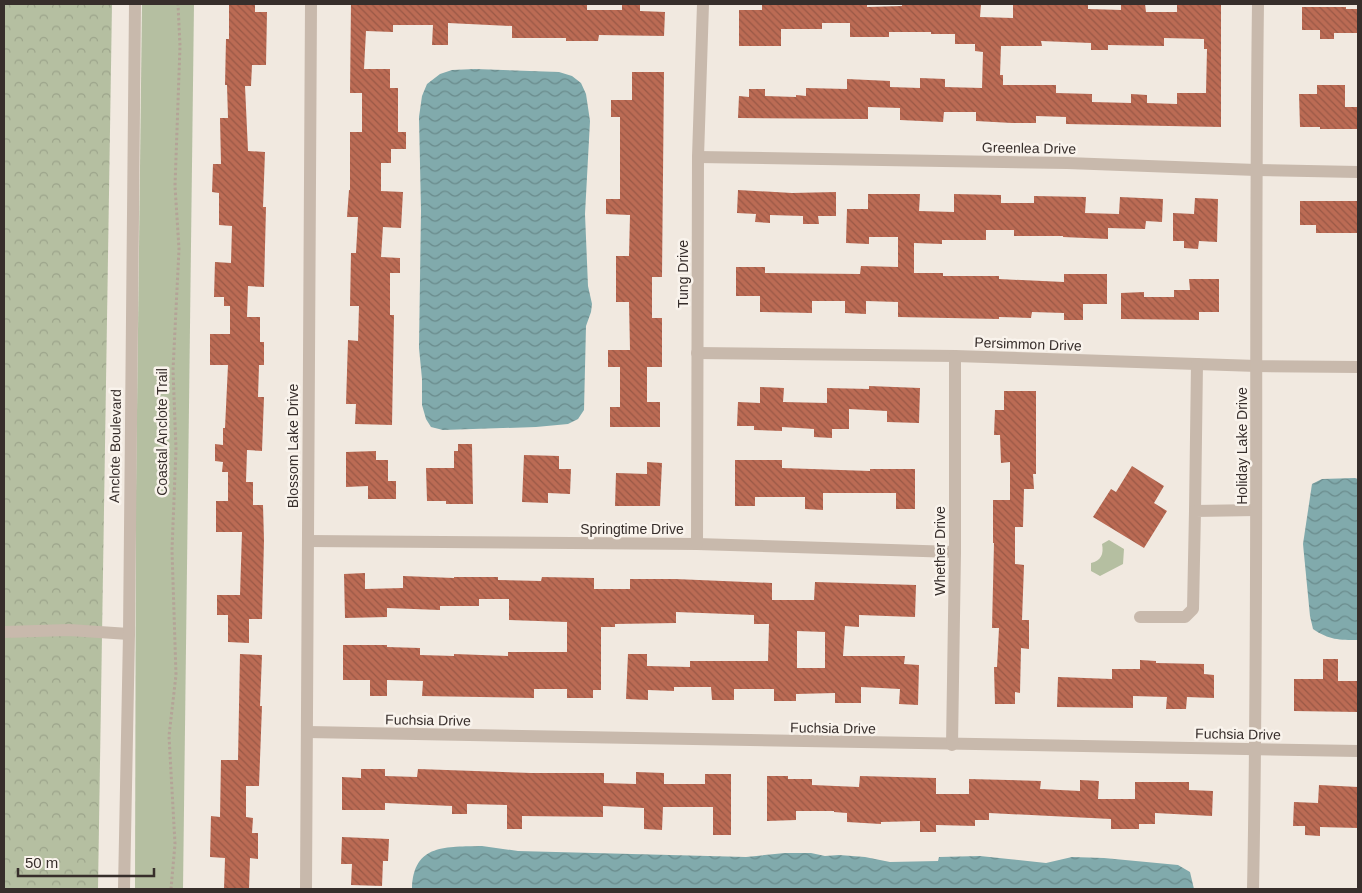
<svg xmlns="http://www.w3.org/2000/svg" width="1362" height="893" font-family="Helvetica,sans-serif">
<defs>
<pattern id="forest-crowns" width="20" height="18" patternUnits="userSpaceOnUse" patternTransform="scale(1.25)"><rect width="20" height="18" fill="#b5bfa1"/><path d="M2 6a3 3 0 1 1 6 0M12 15a3 3 0 1 1 6 0" fill="none" stroke="#9ca48b"/></pattern>
<pattern id="water-waves" width="16" height="10" patternUnits="userSpaceOnUse" patternTransform="scale(1.25)"><rect width="16" height="10" fill="#81aaac"/><path d="M0 5q4-4 8 0t8 0" fill="none" stroke="#6a8b8c"/></pattern>
<pattern id="building-back-hatch" width="6" height="6" patternUnits="userSpaceOnUse" patternTransform="scale(1.25)"><rect width="6" height="6" fill="#bb6b54"/><path d="M-1 5l2 2M0 0l6 6M5-1l2 2" fill="none" stroke="#995846"/></pattern>
</defs>
<rect width="100%" height="100%" fill="#f1e9e0"/>
<g fill="#b5bfa1">
<path d="M142,4h52l-11,885h-48l1,-396z"/>
<path d="M1109,540l15,9 -1,15 -23,12 -9,-5v-8c10,-2 13,-9 11,-19z"/>
</g>
<path fill="url(#forest-crowns)" d="M4,4h108l-14,885h-94z"/>
<g fill="url(#water-waves)">
<path d="M475,69l84,3 13,4 9,7 5,11 4,27 -5,93 3,72 4,18 -1,8 -5,14 -2,84 -6,9 -10,5 -32,3 -93,3 -12,-3 -5,-8 -4,-14v-26l-3,-31 2,-137 -2,-94 3,-21 5,-12 13,-10 12,-4z"/>
<path d="M1355,478l3,1v161c-19,0 -29,0 -45,-11l-3,-13 -7,-72 9,-60 10,-5z"/>
<path d="M482,846l36,5 228,6 39,-4h26l14,3 14,-1 26,2 25,5 48,-1 1,-4 41,-1 66,7 26,-6 32,1 74,7 12,7 4,17h-782c1,-46 35,-42 70,-43z"/>
</g>
<g fill="url(#building-back-hatch)" fill-rule="evenodd">
<path d="M229,4h26v8h12l-1,53h-14l-1,21h-6l3,65 17,1 -2,55h3l-2,80 -16,-1 -1,31h13v25h4v23h-5l-1,32h6l-2,54 -15,-1 -1,32h7v23h10l1,35 -2,79h-13v24l-21,-1v-27h-11v-20h23l2,-63h-26v-31h12v-29h-6l1,-10 -8,-1v-17l8,1v-17h2l3,-63h-18v-31h20v-28h-6v-9h-10l1,-35 16,1 1,-37 -13,-1v-32l-7,-1 1,-28h8l-1,-46h8l-1,-33h-2l1,-46h3z"/>
<path d="M351,4h236v6h35v-6h18v7l25,1 -1,24 -65,-1 -1,6h-32v-3h-54v-12l-64,-3v22h-16l1,-20h-40v7l-27,-1 -2,38h26v19h8v44h8v17h-15v14h-10v28l22,1 -2,36 -18,-1 -2,30 19,1v15h-10v42h4l-2,110 -37,-1 1,-20h-10l2,-64 10,1 1,-35h-9l1,-53h5l2,-36h-11l2,-27h1v-58h12v-39h-12z"/>
<path d="M762,4h105v3l35,-1v-2h79l-1,13 33,1v-14h75v5l33,1v-6h24l1,8h31v-8l44,1v122l-155,-3v-7l-30,-1v7h-24l-36,-2v-9h-32l-1,10 -43,-2v-12l-32,-1v12l-130,-1 1,-22 10,1v-8h16v7l31,1v-2l10,1v-8l41,1v-10l43,2v6l30,1v-10l25,1v8l37,1 1,-36 -8,-1v-7h-20v-10h-24v-2h-42v5h-39v-14h-28v6h-41v17h-42v-36h23zM1164,38l40,1v10h3l-1,44h-29v11l-30,-1v-8l-16,-1v9l-39,-1v-8l-36,-1v-8h-53v-10h-3l1,-29h41l-1,-5 50,2v7h17v-5l56,1z"/>
<path d="M1302,7h44v2h12v24h-24v6h-14v-9h-18z"/>
<path d="M632,72h32l-2,205h-10v41h10v49h-15v35h13v25h-50v-20h10v-40h-12v-17h22l-1,-48h-13v-46h13l1,-41 -24,-1v-15h14v-82h-9v-17h21z"/>
<path d="M1317,85h28v22h13v22h-38v-2h-20l-1,-33h18z"/>
<path d="M738,190l54,3 44,-1v24h-18l1,8h-16v-8l-33,-1v8l-15,-1 1,-8 -19,-1z"/>
<path d="M868,194h52l-1,17 35,1v-18l47,1v8h33v-7l52,1 -1,16 34,1 1,-17 43,2 -1,23 -16,-1 -1,8 -37,-1v11l-45,-2v-1h-49v-6h-28v10h-44v4l-28,-1v30h29v3h56v3l65,3v-8h43v30h-24v16h-19v-7l-32,-1 -1,6 -32,-1v2l-101,-2v-15l-32,-1v13l-21,-1v-12h-33v12l-52,-1v-16h-24v-29h29v6l95,1 1,-8 37,1v-30h-29v7l-23,-1 1,-34h21z"/>
<path d="M1195,198l23,1 -1,43 -18,-1 -1,8 -14,-1v-7h-11v-28l21,1z"/>
<path d="M1300,201h58v32h-42v-8h-16z"/>
<path d="M1189,279h30v33h-20v8l-78,-1v-26l23,-1v5h30v-7h16z"/>
<path d="M869,386l51,2 -1,35 -32,-1v-11l-38,-2v20h-17v9l-18,-1v-8l-32,-2v4l-28,-1v-4h-17l1,-24 22,1v-16l24,1 -1,14 44,1v-15l42,1z"/>
<path d="M1004,391h32v83h-3l1,15h-10l-1,38h-8v37l9,1 -2,55h7v29l-8,-1 -1,45 -5,-1v12h-20l-1,-37h3l2,-39h-7l2,-85h-1v-43h17v-38l-9,1 -1,-28h-6l1,-25h9z"/>
<path d="M458,444h14l1,60h-27v-3h-19l-1,-33h28v-17h4z"/>
<path d="M376,451v9h12v21h8v18h-28v-13l-22,1v-35z"/>
<path d="M524,455l35,1v13h12l-1,25 -22,-1v10l-26,-1z"/>
<path d="M735,460h47v8l88,3v-2h45v40h-19v-16h-73v17l-18,-1v-12h-50v9h-20z"/>
<path d="M647,462l15,1 -2,43h-45l1,-33 31,1z"/>
<path d="M1132,466l32,20 -10,17 13,8 -23,37 -51,-31 18,-28 5,3z"/>
<path d="M365,573v16l38,-1v-12l51,2v-1h44v3l43,1 1,-4 52,1v11h36v-10h45l97,4v17h42l1,-18 101,3 -1,32 -56,-2v12l-14,-1 -2,30h62l-1,8 15,1 -1,40 -19,-1 1,-15 -39,-2v16h-26v-10l-39,1v7h-22v-12h-40v11h-22l-1,-13h-37v4l-26,-1v10l-22,-1 2,-45h19v12l43,1v-6h78l1,-37h-15v-9l-78,-3v11l-61,1v3h-14v63h-8v8h-26v-9h-33v9l-112,-2 1,-15 -36,-1v16h-17v-16h-27v-35h44v2l33,1v7l34,1v-2l54,2v-4h59v-30l-58,-2v-21h-30v7h-39v4l-53,-2v9l-42,1 -1,-44zM797,631l28,1v36h-28z"/>
<path d="M240,654l22,1 -2,51h2l-3,80h-13v31l7,1 -1,15h6v26l-8,-1 -1,31h-25l1,-31 -15,-1 1,-41 9,1 1,-57h17z"/>
<path d="M1323,659h15v22h20v31l-64,-1v-32h29z"/>
<path d="M1140,660l16,1v2l48,1v10l10,1v23l-27,-1 -1,12h-20l1,-12 -34,-1v12l-76,-1 1,-30 54,2v-10h28z"/>
<path d="M361,769h24v7l32,1 1,-8 113,4h73v10l32,1v-12l28,1v11h41v-10h26v61h-18v-28h-50l-1,23 -18,-1v-21l-41,-2v11l-81,-1v13h-15v-24l-40,-1v10h-15v-8l-67,-3v7h-43v-33l19,1z"/>
<path d="M767,776h21v3h24v6l47,2 1,-11 76,2v16h33v-15l72,2 -1,8 40,2v-11l19,1 -1,18h37v-17h54v8l24,1 -1,25 -57,-3v11h-16v5h-28v-10l-122,-6v7h-14v6l-39,-1v7h-16v-11l-39,1v2l-34,-2v-9l-13,-1v-1h-38v9l-29,1z"/>
<path d="M1319,785l39,2v41l-38,-1v9l-15,-1v-9h-12l1,-24 24,1z"/>
<path d="M342,837l47,2 -1,22h-5l-1,25 -31,-1 1,-21h-11z"/>
</g>
<g fill="none" stroke-linecap="round" stroke-linejoin="round">
<path stroke="#b4a397" stroke-width="3" stroke-dasharray="2.5 2.5" stroke-linecap="butt" d="M171,889l4,-45 -6,-108 7,-61 -4,-125 4,-101 -3,-79 6,-121 -4,-63 5,-140 -2,-42"/>
<g stroke="#c8b9ac" stroke-width="12">
<path d="M698,157l369,6 189,7 102,2"/>
<path d="M697,353l258,3 302,10 101,1"/>
<path d="M1195,511l2,-147"/>
<path d="M308,541l389,3 258,8"/>
<path d="M697,544l1,-387 5,-153"/>
<path d="M1140,617h45l8,-8 2,-98 61,-1"/>
<path d="M4,632l65,-2 60,4"/>
<path d="M307,732l1051,19"/>
<path d="M952,745l3,-193v-196"/>
<path d="M124,889l5,-255 6,-630"/>
<path d="M306,889l5,-885"/>
<path d="M1253,889c6,-295 1,-590 5,-885"/>
</g>
</g>
<g text-anchor="middle" stroke-width="5" stroke-linejoin="round" paint-order="stroke">
<g font-size="14" fill="#372e2b" stroke="#f9f3ec">
<text transform="translate(1029 148) rotate(1)" y="5">Greenlea Drive</text>
<text transform="translate(683 274) rotate(-90)" y="5">Tung Drive</text>
<text transform="translate(1028 344) rotate(2)" y="5">Persimmon Drive</text>
<text transform="translate(162 432) rotate(-90)" y="5">Coastal Anclote Trail</text>
<text transform="translate(115 446) rotate(-89)" y="5">Anclote Boulevard</text>
<text transform="translate(293 446) rotate(-90)" y="5">Blossom Lake Drive</text>
<text transform="translate(1242 446) rotate(-90)" y="5">Holiday Lake Drive</text>
<text x="632" y="534">Springtime Drive</text>
<text transform="translate(940 551) rotate(-90)" y="5">Whether Drive</text>
<text transform="translate(428 720) rotate(1)" y="5">Fuchsia Drive</text>
<text transform="translate(833 728) rotate(1)" y="5">Fuchsia Drive</text>
<text transform="translate(1238 734) rotate(1)" y="5">Fuchsia Drive</text>
</g>
</g>
<rect width="1362" height="893" fill="none" stroke="#372e2b" stroke-width="10"/>
<path d="M18 868v8h136v-8" fill="none" stroke="#372e2b" stroke-width="2.5"/>
<text x="25" y="868" font-size="15" fill="#372e2b" stroke="#f9f3ec" stroke-width="4" paint-order="stroke">50 m</text>
</svg>
